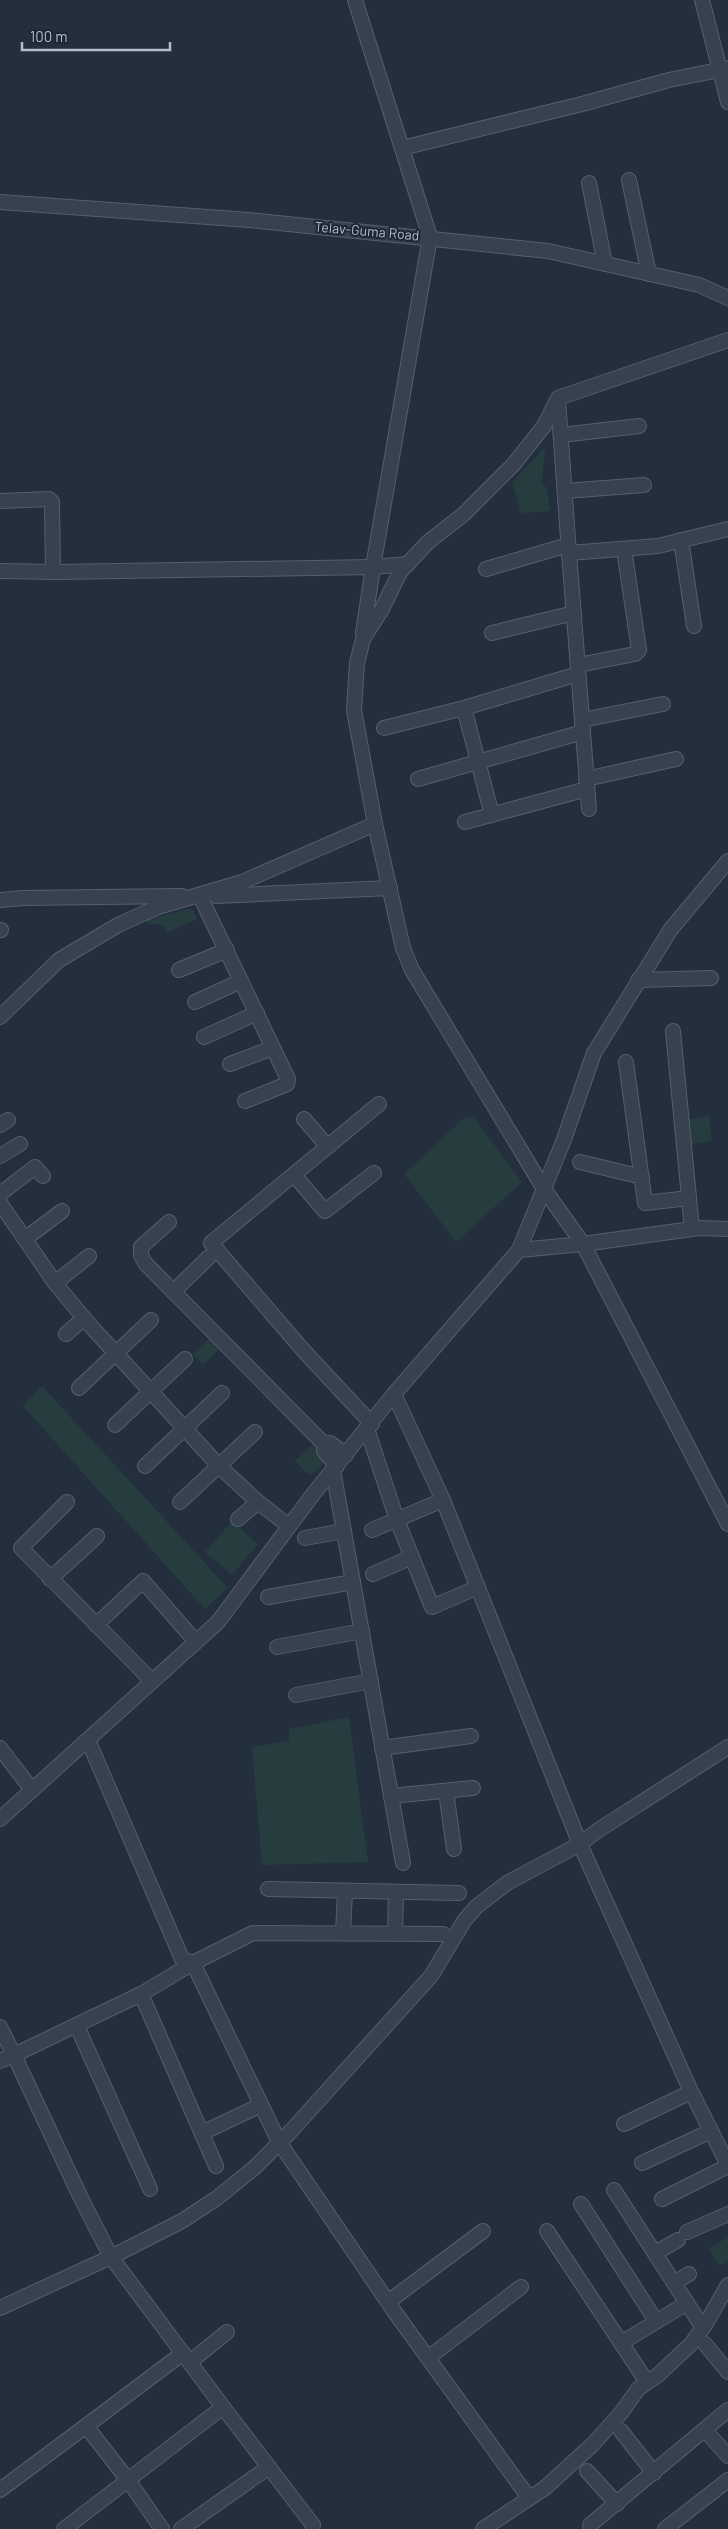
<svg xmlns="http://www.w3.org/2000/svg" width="728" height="2529" font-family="Barlow,sans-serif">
<rect width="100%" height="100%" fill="#242f3e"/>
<g fill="#263c3f">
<path d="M545,447l-3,37 5,4 3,23 -29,2 -9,-31z"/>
<path d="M192,908l5,11 -30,14 -3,-7 -9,-3 -7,2 -1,-5z"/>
<path d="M709,1116l3,25 -21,3 -4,-24z"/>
<path d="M471,1117l4,2 47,63 -66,60 -52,-68 60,-56z"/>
<path d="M213,1335l10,11 -20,19 -10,-11z"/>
<path d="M42,1386l186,202 -23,21 -182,-203z"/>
<path d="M312,1445l15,15 -17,16 -15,-15z"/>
<path d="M232,1521l26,23 -26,31 -27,-23z"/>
<path d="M349,1717l19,145 -106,3 -10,-118 37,-6v-12z"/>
<path d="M728,2237v25l-9,4 -10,-17z"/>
</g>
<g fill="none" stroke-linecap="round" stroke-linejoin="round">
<g stroke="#565f6c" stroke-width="16">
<g id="minor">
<path d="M355,0l75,237 -57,330 35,-3"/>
<path d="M702,0l26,102"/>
<path d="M402,148l180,-44 87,-24 59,-12"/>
<path d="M629,180l20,94"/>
<path d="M589,183l16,81"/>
<path d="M0,202l249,18 299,31 151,34 29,13"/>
<path d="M558,399l11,154 89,-7 70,-17"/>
<path d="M561,435l78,-9"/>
<path d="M565,491l79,-6"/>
<path d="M0,501l49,-2 3,3 1,70"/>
<path d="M681,540l13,86"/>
<path d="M569,553l20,256"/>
<path d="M486,569l82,-24"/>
<path d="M0,571l58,1 315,-5 -10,66"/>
<path d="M492,633l82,-20"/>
<path d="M578,665l57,-11 4,-4 -15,-101"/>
<path d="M464,708l28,107"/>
<path d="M582,720l81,-16"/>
<path d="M384,728l80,-20 114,-34"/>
<path d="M418,779l165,-47"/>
<path d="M586,779l90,-20"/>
<path d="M465,822l122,-33"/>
<path d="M375,824l28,124 9,22 132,219 39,55 145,280"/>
<path d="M200,896l88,183 -1,5 -42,17"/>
<path d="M216,896l174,-8"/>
<path d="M0,900l23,-2 159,-2"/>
<path d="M0,930h1"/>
<path d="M179,970l48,-20"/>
<path d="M638,980l73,-2"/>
<path d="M195,1002l46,-21"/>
<path d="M0,1017l59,-57 59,-35 40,-18 84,-25 133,-58 -21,-114 3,-47 6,-24 19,-30 18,-37 28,-30 36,-28 49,-49 31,-39 14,-28 170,-58"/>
<path d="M673,1031l19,198"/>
<path d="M204,1037l53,-24"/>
<path d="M626,1062l19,141 44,-5"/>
<path d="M230,1064l43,-16"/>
<path d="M304,1119l24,28"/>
<path d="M0,1125l8,-5"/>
<path d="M0,1156l20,-12"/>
<path d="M580,1162l62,15"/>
<path d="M294,1175l31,36 49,-38"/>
<path d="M0,1194l35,-27 8,9"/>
<path d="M0,1203l55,80 33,40 131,143 39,36 31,24"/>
<path d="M169,1222l-28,25v8l4,8 180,182"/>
<path d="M25,1239l37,-28"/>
<path d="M519,1250l44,-108 31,-89 77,-124 57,-68"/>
<path d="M55,1283l34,-27"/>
<path d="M173,1292l36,-35"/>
<path d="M66,1334l18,-16"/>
<path d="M79,1388l72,-68"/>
<path d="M394,1394l49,106 137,344 109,243 39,78"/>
<path d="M372,1424l-69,-74 -92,-107 168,-139"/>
<path d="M115,1425l70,-66"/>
<path d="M367,1429l30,91 35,87 46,-20"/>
<path d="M145,1466l77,-73"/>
<path d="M337,1466l-13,-15 1,-6 5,-2 16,12"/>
<path d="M333,1470l70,393"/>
<path d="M67,1502l-46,46 131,133"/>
<path d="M180,1502l75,-70"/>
<path d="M238,1519l20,-17"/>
<path d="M372,1530l71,-30"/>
<path d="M305,1538l39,-7"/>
<path d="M373,1574l39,-17"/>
<path d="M50,1579l47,-43"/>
<path d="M268,1597l85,-15"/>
<path d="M96,1625l47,-44 53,61"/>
<path d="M277,1647l85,-16"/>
<path d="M296,1695l75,-14"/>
<path d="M88,1740l94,219 11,4 60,-30 190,1"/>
<path d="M0,1748l32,42"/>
<path d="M382,1748l89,-12"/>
<path d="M446,1791l8,58"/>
<path d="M391,1796l82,-8"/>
<path d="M0,1819l218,-197 96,-129 80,-99 125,-144 64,-6 116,-16 29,1"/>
<path d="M268,1889l191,4"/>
<path d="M343,1933l2,-41"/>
<path d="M395,1933l1,-40"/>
<path d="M141,1994l75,172"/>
<path d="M77,2026l73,163"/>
<path d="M0,2027l14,28 -14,6"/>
<path d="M624,2124l67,-32"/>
<path d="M202,2133l59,-28"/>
<path d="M642,2163l69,-32"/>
<path d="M614,2190l89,138"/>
<path d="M662,2199l66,-33"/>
<path d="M581,2204l75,117"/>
<path d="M547,2231l100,151"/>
<path d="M687,2232l41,-18"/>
<path d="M655,2253l23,-13"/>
<path d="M674,2283l15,-9"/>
<path d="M388,2302l95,-71"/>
<path d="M0,2308l111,-51 71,-36 35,-23 36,-29 38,-38 140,-155 33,-55 12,-14 31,-24 73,-39 17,-13 131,-84"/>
<path d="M621,2343l66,-40"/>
<path d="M705,2344l23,28"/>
<path d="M428,2358l93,-71"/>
<path d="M190,2362l37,-30"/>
<path d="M223,2407l-112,-150 -31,-61 -66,-141 127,-61 52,-31 86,179 115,169 135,187"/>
<path d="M705,2430l23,26"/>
<path d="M621,2431l33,42"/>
<path d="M587,2471l30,33"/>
<path d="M0,2490l86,-64"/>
<path d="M590,2525l138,-115"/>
<path d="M64,2529l64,-49 -42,-54 97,-73"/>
<path d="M162,2529l-34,-49 95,-73 90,118"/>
<path d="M181,2529l88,-62"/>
<path d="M483,2529l62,-41 48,-44 28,-31 17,-24 20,-14 33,-31 14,-19 23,-40"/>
<path d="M665,2529l63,-49"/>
</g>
</g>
<use href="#minor" stroke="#38414e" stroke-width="14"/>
</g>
<g text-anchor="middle" stroke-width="4" stroke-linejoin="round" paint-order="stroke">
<g font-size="14" fill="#b4bcc9" stroke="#1d2633">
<text transform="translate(367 231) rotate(5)" y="5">Telav-Guma Road</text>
</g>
</g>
<path d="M22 42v8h148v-8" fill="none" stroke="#b4bcc9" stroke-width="2.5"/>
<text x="30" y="42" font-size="15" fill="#b4bcc9" stroke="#1d2633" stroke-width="4" paint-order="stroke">100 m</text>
</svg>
